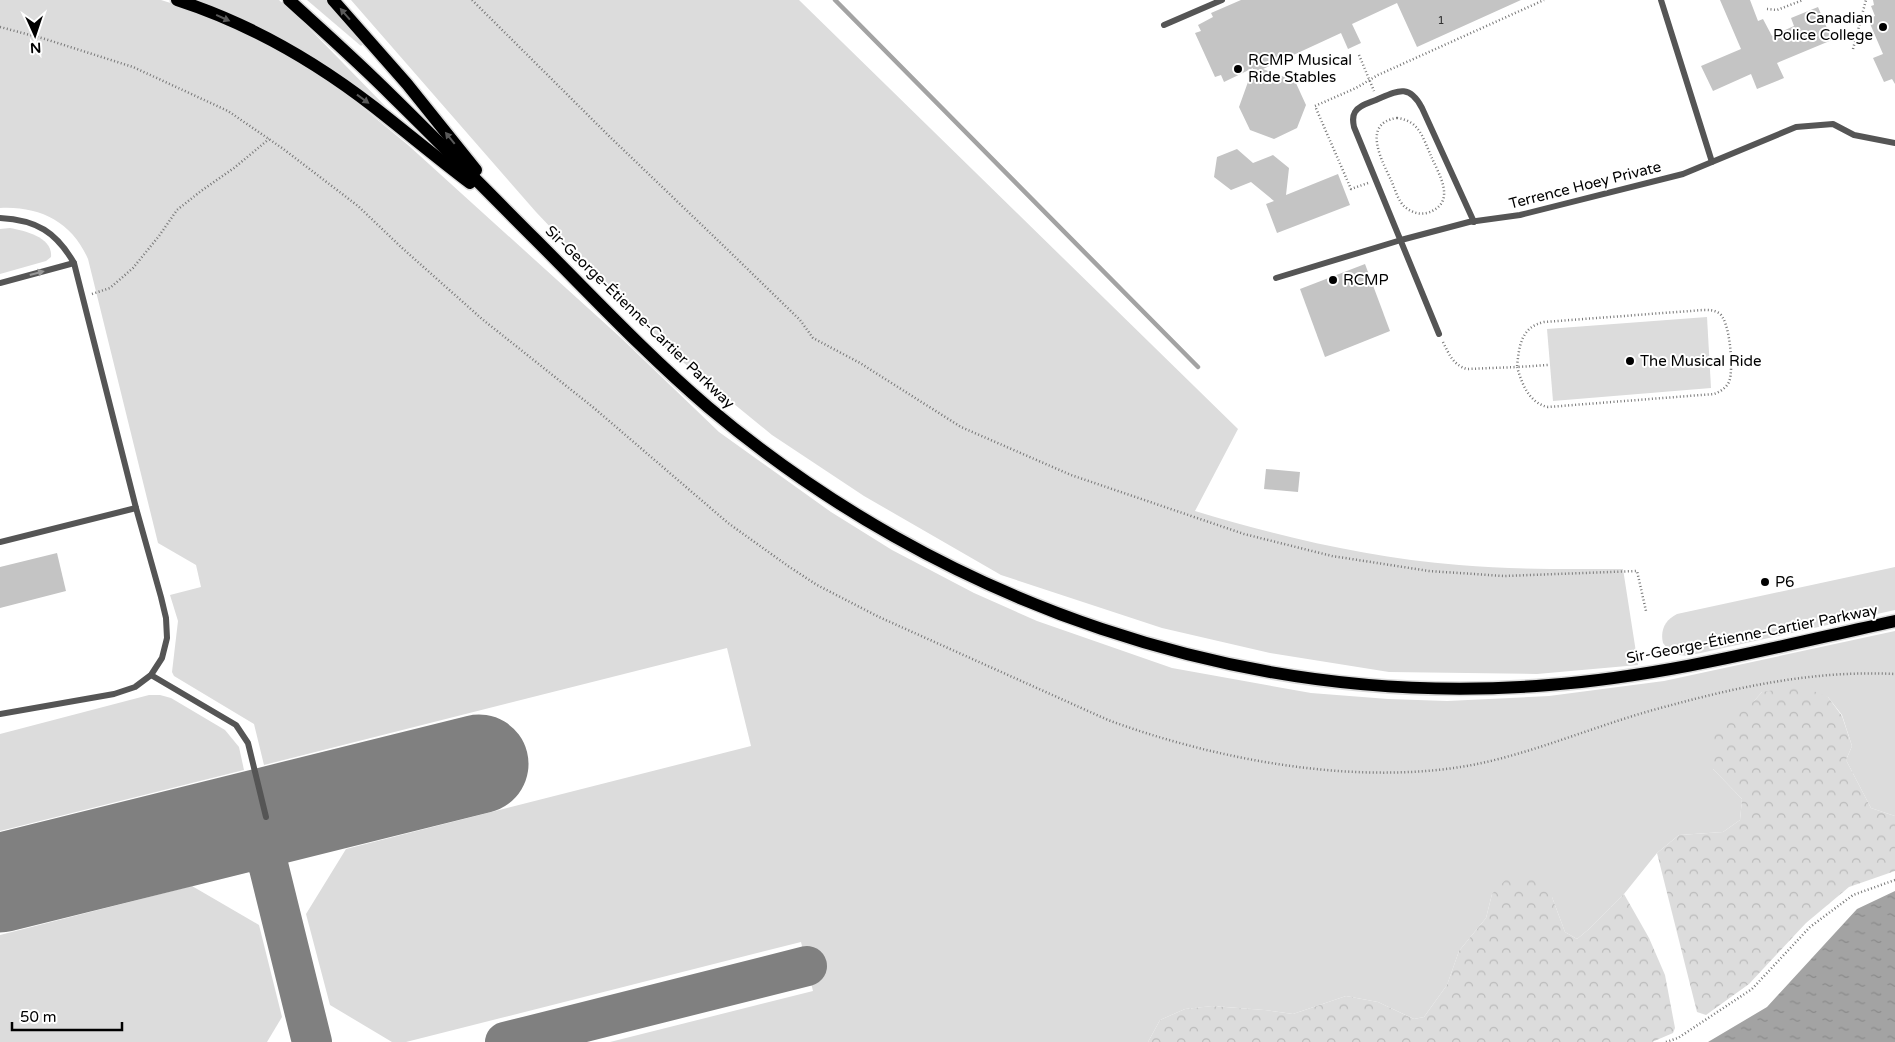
<svg xmlns="http://www.w3.org/2000/svg" width="1895" height="1042" font-family="'Varela Round',sans-serif">
<defs>
<pattern id="forest-crowns" width="20" height="18" patternUnits="userSpaceOnUse" patternTransform="scale(1.25)"><rect width="20" height="18" fill="#dcdcdc"/><path d="M2 6a3 3 0 1 1 6 0M12 15a3 3 0 1 1 6 0" fill="none" stroke="#bbb"/></pattern>
<pattern id="water-ripples" width="26" height="14" patternUnits="userSpaceOnUse" patternTransform="scale(1.25)"><rect width="26" height="14" fill="#a3a3a3"/><path d="M2 4q2-2 4 0t4 0M15 11q2-2 4 0t4 0" fill="none" stroke="#8b8b8b"/></pattern>
</defs>
<rect width="100%" height="100%" fill="#fff"/>
<g fill="#dcdcdc">
<path d="M0,0h161l35,11 35,16 72,38 36,23 69,57 212,192 99,95 112,80 61,38 82,43 63,28 135,47 139,25 77,6 59,2 102,-5 115,-15 231,-50v185l-24,-8 -25,-48 6,-14 -10,-31 -14,-18 -66,-5 -8,9 -41,68 29,30 -2,21 -17,12 -44,3 -22,18 -33,41 -35,35 -12,10 -12,-7 -13,-35 -60,-3 -6,24 -27,33 -12,34 -23,32 -10,2 -36,-17 -32,-6 -53,18 -29,-4 -51,-4 -28,3 -25,11 -12,22h-538l203,-51 -12,-49 -395,100h-14l-62,-37 -24,-91 40,-65 405,-103 -24,-98 -463,117 -10,-41 -80,-48 -2,-4 6,-51 -8,-26 31,-8 -5,-22 -38,-22 -70,-284c-16,-37 -48,-53 -88,-51z"/>
<path d="M197,0h82l23,21 83,85 -1,2c-57,-45 -118,-84 -187,-108z"/>
<path d="M307,0h19l37,44 -2,2z"/>
<path d="M351,0h448l439,429 -43,82c86,26 174,47 264,54 55,5 110,4 164,4l15,96 -101,9 -148,-2 -119,-19 -108,-25 -161,-53 -137,-79 -92,-61 -110,-90 -126,-133z"/>
<path d="M10,228c15,3 43,9 41,29l-5,4 -46,13v-45z"/>
<path d="M1707,317l4,71 -158,13 -6,-72z"/>
<path d="M1895,567v43l-208,46 -15,-2 -9,-11c-3,-13 2,-23 14,-29z"/>
<path d="M149,695h11l11,3 54,32 14,17 5,23 -244,61v-97z"/>
<path d="M192,886l67,39 23,92 -15,25h-267v-107z"/>
</g>
<g fill="url(#forest-crowns)">
<path d="M1801,686l27,11 14,19 10,30 -6,14 25,48 24,8v55l-46,16 -43,36 -57,61 -43,31 -9,-3 -40,-159 22,-18 44,-3 17,-12 2,-21 -29,-30v-32l20,-22 21,-14 8,-9z"/>
<path d="M1508,877h30l14,20 13,35 12,7 12,-10 35,-35 25,44 16,37 10,53 -2,5 -21,9h-504l12,-22 25,-11 27,-3 53,4 28,4 53,-18 32,6 36,17 10,-2 23,-32 12,-34 27,-33 6,-24z"/>
</g>
<path fill="url(#water-ripples)" d="M1895,891v151h-187l59,-35 90,-98z"/>
<g fill="none" stroke-linecap="round" stroke-linejoin="round">
<path stroke="#a3a3a3" stroke-width="4.5" d="M835,0l363,367"/>
<g stroke="#808080" stroke-width="40">
<path d="M201,833c32,2 48,3 67,31l44,178"/>
<path d="M505,1042l302,-76"/>
</g>
<path stroke="#808080" stroke-width="99" d="M0,883l479,-119"/>
</g>
<g fill="#c4c4c4">
<path d="M1241,0h280l-104,47 -20,-44 -45,21 9,19 -13,6 -7,-16 -78,36 32,12 11,24 -9,23 -23,11 -24,-9 -11,-23 14,-39 -29,14 -3,-7 -6,2 -20,-44 6,-2 -3,-6 15,-8 -2,-4z"/>
<path d="M1720,0h30l8,21 5,-2 9,17 22,-10 -3,-8 27,-11 14,33 -55,23 7,15 -27,11 -6,-15 -38,17 -12,-25 40,-17z"/>
<path d="M1873,0h22v84l-3,-5 -8,3 -11,-24 10,-4 -15,-35 7,-3 -4,-10 3,-1z"/>
<path d="M1237,149l16,14 20,-8 16,13 -3,27 52,-21 12,31 -73,28 -11,-29 8,-3 -23,-19 -20,8 -17,-13 3,-20z"/>
<path d="M1365,264l25,67 -65,26 -25,-68z"/>
<path d="M1266,469l34,3 -2,20 -34,-3z"/>
<path d="M57,553l9,38 -66,17v-41z"/>
</g>
<g fill="none" stroke-linecap="round" stroke-linejoin="round">
<g stroke="#dbdbdb" stroke-width="15">
<g id="primary">
<path d="M177,0c71,23 139,62 197,107 32,25 63,51 96,76"/>
<path d="M289,0c34,31 69,62 102,95 48,47 96,96 144,144 57,57 112,116 173,168 232,196 537,303 841,278 117,-9 231,-39 346,-64"/>
<path d="M333,0l74,84 69,86"/>
</g>
</g>
<g stroke="#777" stroke-width="2.5" stroke-dasharray="1 2.5" stroke-linecap="butt">
<path d="M472,0l137,136 122,117 69,67 13,18 47,25 101,64 110,48 173,59 88,22 97,15 75,5 133,-5 9,40"/>
<path d="M1767,9l10,1 26,-10"/>
<path d="M0,27l45,12 88,28 95,44 54,37 76,58 43,41 81,72 112,89 134,115 60,43 29,19 62,32 229,103c111,41 257,68 374,43 63,-14 123,-41 186,-57 73,-20 150,-36 227,-32"/>
<path d="M1853,49l13,-49"/>
<path d="M1359,55l15,36"/>
<path d="M1397,118c8,1 15,4 20,10 6,7 10,19 14,28 8,19 27,47 -4,57 -8,2 -16,-1 -22,-6 -7,-6 -10,-18 -14,-27 -9,-19 -30,-57 6,-62z"/>
<path d="M1368,183l-17,6 -36,-83 41,-18 22,-13 166,-75"/>
<path d="M92,294l18,-6 23,-20 26,-32 18,-26 24,-19 33,-23 35,-29"/>
<path d="M1443,342c6,12 10,23 24,27l50,-2c5,17 12,36 31,40l166,-13c6,-2 12,-6 15,-12 5,-12 1,-62 -10,-69 -5,-3 -10,-3 -16,-3l-159,12c-23,5 -25,24 -27,45l31,-2"/>
<path d="M1666,1042l12,-4 74,-49 58,-62 43,-32 42,-15"/>
</g>
<g stroke="#555" stroke-width="6">
<path d="M1661,0l51,162"/>
<path d="M1164,25l58,-25"/>
<path d="M0,218c37,2 56,14 74,45l62,245 25,89 5,21 1,20 -5,20 -11,17 -16,12 -21,7 -114,20"/>
<path d="M1276,278l125,-38 68,-18 51,-7 163,-41 113,-47 37,-3 21,11 41,8"/>
<path d="M0,283l74,-20"/>
<path d="M1439,334l-85,-207c-1,-5 -2,-10 1,-15 4,-7 14,-9 21,-12 21,-9 33,-17 46,8l52,114"/>
<path d="M0,542l136,-34"/>
<path d="M151,675l85,50 12,18 18,74"/>
</g>
<use href="#primary" stroke="#000" stroke-width="12"/>
</g>
<defs><path id="oneway-solid" d="M-6-.8H1V-3.2L6.5 0L1 3.2V.8H-6Z" transform="scale(1.25)"/></defs>
<g fill="#595959">
<use href="#oneway-solid" transform="translate(345 14) rotate(-131)"/>
<use href="#oneway-solid" transform="translate(223 18) rotate(24)"/>
<use href="#oneway-solid" transform="translate(363 99) rotate(36)"/>
<use href="#oneway-solid" transform="translate(450 138) rotate(-129)"/>
</g>
<use fill="#999" href="#oneway-solid" transform="translate(37 273) rotate(-15)"/>
<g fill="#000" stroke="#fff" stroke-width="2">
<circle cx="1883" cy="27" r="5"/>
<circle cx="1238" cy="69" r="5"/>
<circle cx="1333" cy="280" r="5"/>
<circle cx="1630" cy="361" r="5"/>
<circle cx="1765" cy="582" r="5"/>
</g>
<g text-anchor="middle" stroke-width="4" stroke-linejoin="round" paint-order="stroke">
<g font-size="12" fill="#313131">
<text x="1441" y="24">1</text>
</g>
<g font-size="15" fill="#000" stroke="#fff" text-anchor="start">
<text x="1873" y="23" text-anchor="end">Canadian<tspan x="1873" dy="17">Police College</tspan></text>
<text x="1248" y="65">RCMP Musical<tspan x="1248" dy="17">Ride Stables</tspan></text>
<text x="1343" y="285">RCMP</text>
<text x="1640" y="366">The Musical Ride</text>
<text x="1775" y="587">P6</text>
</g>
<g font-size="15" fill="#000" stroke="#fff">
<text transform="translate(1585 185) rotate(-14)" y="5">Terrence Hoey Private</text>
<text transform="translate(640 317) rotate(44)" y="5">Sir-George-Étienne-Cartier Parkway</text>
<text transform="translate(1752 634) rotate(-11)" y="5">Sir-George-Étienne-Cartier Parkway</text>
</g>
</g>
<g transform="translate(35 35) rotate(177)" stroke="#ffffff" stroke-width="4" paint-order="stroke">
<path d="M0-4L9 19L0 12L-9 19Z" fill="#000000"/>
<text y="-8" font-size="14" font-weight="bold" text-anchor="middle" fill="#000000">N</text>
</g>
<path d="M12 1022v8h110v-8" fill="none" stroke="#000000" stroke-width="2.5"/>
<text x="20" y="1022" font-size="15" fill="#000000" stroke="#ffffff" stroke-width="4" paint-order="stroke">50 m</text>
</svg>
